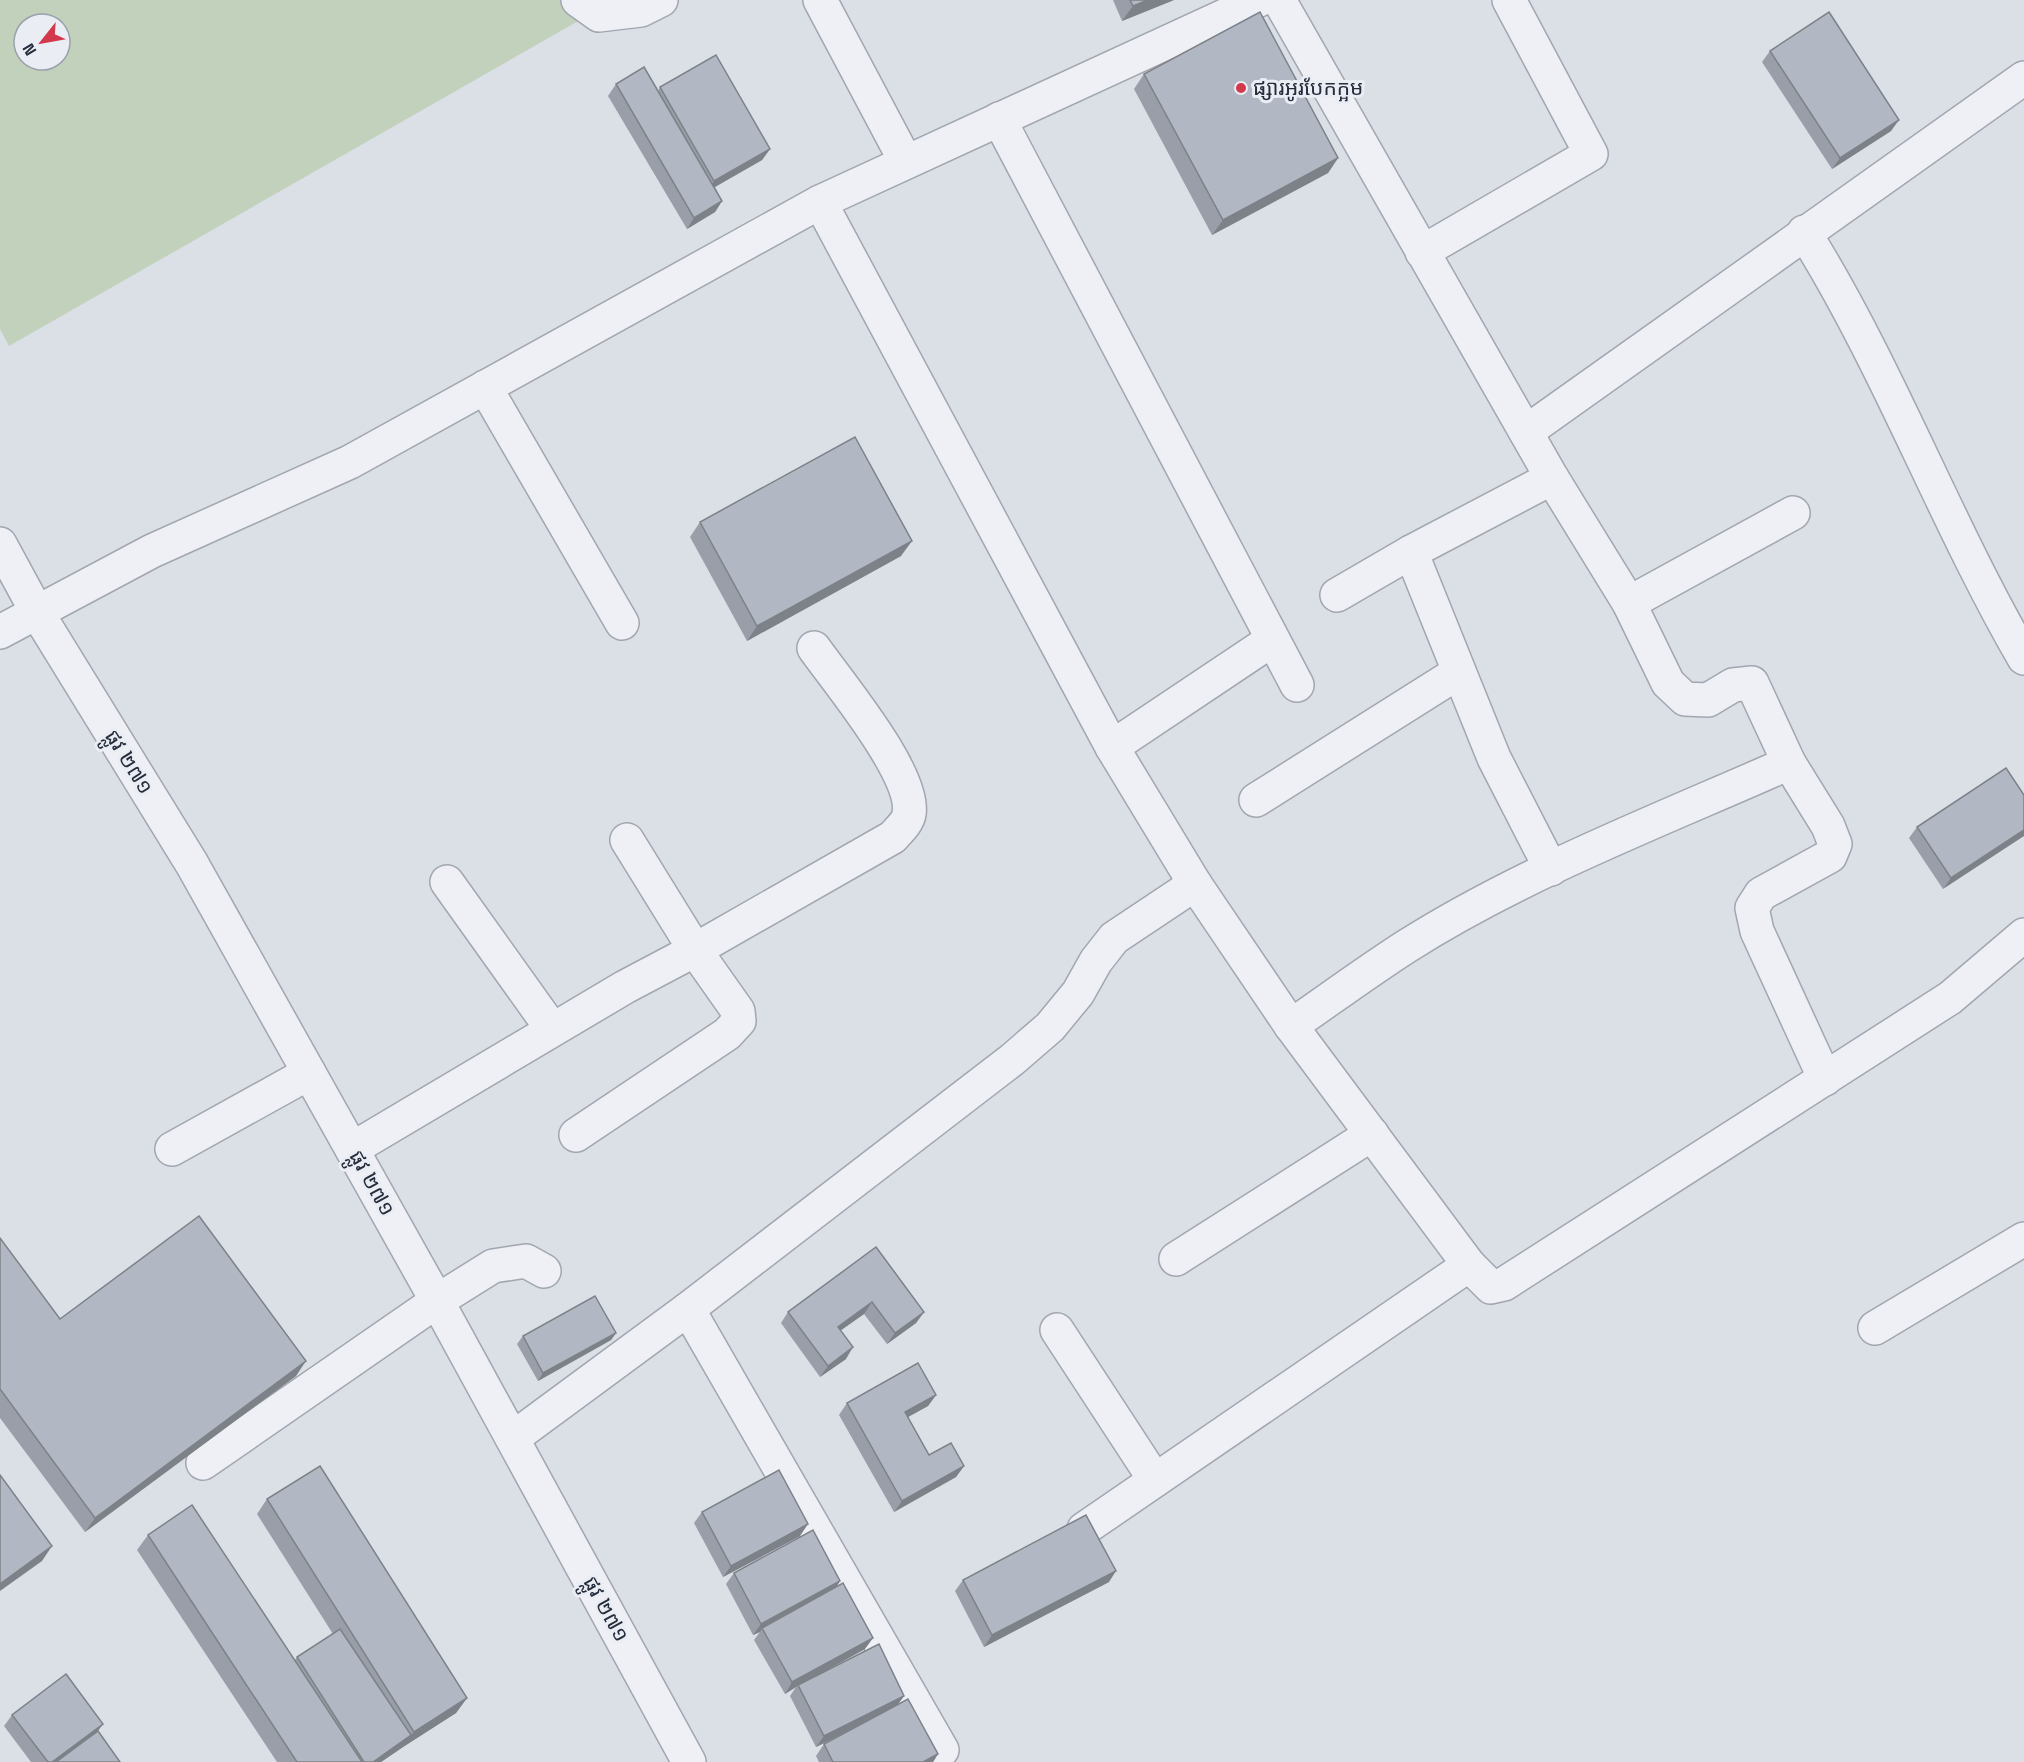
<svg xmlns="http://www.w3.org/2000/svg" width="2024" height="1762" font-family="'Space Grotesk','Noto Sans Khmer',sans-serif">
<rect width="100%" height="100%" fill="#dbdfe6"/>
<path fill="#c1d1bc" fill-rule="evenodd" d="M0,0h615l-606,346 -9,-17zM24,24h36v36h-36z"/>
<g fill="none" stroke-linecap="round" stroke-linejoin="round">
<g stroke="#a1a6b0" stroke-width="36">
<g id="minor">
<path d="M578,0l21,15 42,-5 20,-10"/>
<path d="M820,0l86,162"/>
<path d="M1279,0l273,478 77,125 39,80 17,16 23,1 25,-15 19,-2 37,80 39,63 7,18 -5,12 -69,38 -9,14 5,23 68,148"/>
<path d="M999,119l298,566"/>
<path d="M820,202l292,545 83,137 96,142 178,239 22,22 13,-3 446,-286 74,-63"/>
<path d="M1804,232c85,136 140,288 220,426"/>
<path d="M1422,252l169,-98 -82,-154"/>
<path d="M485,387l137,236"/>
<path d="M1526,432l498,-354"/>
<path d="M0,544l38,70 154,250 245,437 252,461"/>
<path d="M1411,552l83,206 57,111"/>
<path d="M1337,595l74,-43 141,-74"/>
<path d="M1629,603l164,-90"/>
<path d="M0,632l152,-81 198,-89 470,-260 439,-202"/>
<path d="M1112,747l160,-107"/>
<path d="M1256,800l203,-128"/>
<path d="M447,882l105,147"/>
<path d="M1291,1026c39,-27 77,-55 116,-80 117,-74 256,-127 382,-183"/>
<path d="M576,1135l151,-101 12,-13 -1,-10 -43,-61 198,-113c5,-6 15,-15 16,-23 7,-39 -71,-132 -95,-166"/>
<path d="M172,1149l137,-76"/>
<path d="M352,1149l273,-162 70,-37 -68,-110"/>
<path d="M1176,1259l196,-125"/>
<path d="M688,1309l254,441"/>
<path d="M1875,1328l149,-89"/>
<path d="M1057,1330l98,150"/>
<path d="M513,1438l175,-129 325,-250 37,-32 28,-34 18,-32 18,-23 81,-54"/>
<path d="M203,1463l234,-162 56,-35 33,-5 18,10"/>
<path d="M1084,1529l385,-264"/>
</g>
</g>
<use href="#minor" stroke="#eef0f5" stroke-width="33"/>
</g>
<g fill="#999ea8">
<path d="M1113,0h61l-52,21z"/>
<path d="M1770,51l121,80 -59,38 -70,-107z"/>
<path d="M1144,74l194,84 -10,15 -116,62 -78,-146z"/>
<path d="M616,84l42,7 2,-4 110,62 -8,11 -47,27 7,14 -7,11 -28,17 -79,-133z"/>
<path d="M700,522l201,34 -154,85 -57,-104z"/>
<path d="M2024,795l-81,94 -34,-51 8,-11z"/>
<path d="M0,1238l60,81 236,57 -211,156 -85,-114z"/>
<path d="M876,1247l48,65 -8,11 -29,21 -23,-30 -23,16 5,29 -26,18 -39,-54 7,-11z"/>
<path d="M616,1333l-5,7 -73,41 -21,-37 6,-8z"/>
<path d="M936,1395l-8,11 -20,11 21,38 35,11 -8,11 -62,35 -55,-97 8,-12z"/>
<path d="M267,1499l200,199 -11,15 -53,34 -22,15h-104l-140,-212 11,-15 147,125 2,-3 36,-23 -76,-120z"/>
<path d="M702,1512l98,24 -77,41 -29,-54z"/>
<path d="M734,1573l103,14 28,62 -38,21 77,26 -6,8 40,50 -5,8h-114l-3,-6 8,-12 24,-13 -32,16 -26,-51 6,-9 -11,7 -31,-54 6,-8 -7,3 -27,-51z"/>
<path d="M963,1580l146,2 -125,65 -29,-56z"/>
<path d="M12,1715l86,16 22,31h-89l-27,-36z"/>
</g>
<g fill="#7d8188">
<path d="M1148,0h26l-52,21 11,-15z"/>
<path d="M1899,120l-8,11 -59,38 8,-11z"/>
<path d="M770,149l-8,11 -56,32 8,-11z"/>
<path d="M1338,158l-10,15 -116,62 11,-15z"/>
<path d="M722,201l-7,11 -28,17 7,-11z"/>
<path d="M912,541l-11,15 -154,85 10,-15z"/>
<path d="M2024,830v6l-81,53 8,-11z"/>
<path d="M872,1302l-8,12 -34,24 8,-11z"/>
<path d="M924,1312l-8,11 -29,21 8,-11z"/>
<path d="M616,1333l-5,7 -73,41 5,-8z"/>
<path d="M853,1347l-7,12 -26,18 8,-11z"/>
<path d="M306,1361l-10,15 -211,156 10,-14z"/>
<path d="M936,1395l-8,11 -31,17 8,-11z"/>
<path d="M964,1466l-8,11 -62,35 8,-11z"/>
<path d="M808,1524l-8,12 -77,41 8,-11z"/>
<path d="M52,1546l-10,15 -42,30v-7z"/>
<path d="M1116,1571l-7,11 -125,65 8,-12z"/>
<path d="M840,1581l-7,12 -71,35 -2,4 -7,3 8,-11z"/>
<path d="M873,1638l-8,11 -67,37v-1l-2,2 -11,7 7,-12z"/>
<path d="M904,1696l-8,11 -80,40 8,-11z"/>
<path d="M467,1698l-11,15 -53,34 -22,15h-8l38,-27 3,-3z"/>
<path d="M103,1724l-8,11 -36,27h-7z"/>
<path d="M938,1754l-5,8h-10z"/>
</g>
<g fill="#b2b8c3" stroke="#7d8188" stroke-width="1.5">
<path d="M1130,0h18l-15,6z"/>
<path d="M1260,12l78,146 -115,62 -79,-146z"/>
<path d="M1829,12l70,108 -59,38 -70,-107z"/>
<path d="M716,55l54,94 -56,32 -54,-94z"/>
<path d="M644,67l78,134 -28,17 -78,-134z"/>
<path d="M855,437l57,104 -155,85 -57,-104z"/>
<path d="M2006,768l18,27v35l-73,48 -34,-51z"/>
<path d="M199,1216l107,145 -211,157 -95,-129v-151l60,81z"/>
<path d="M876,1247l48,65 -29,21 -23,-31 -34,25 15,20 -25,19 -40,-54z"/>
<path d="M595,1296l21,37 -73,40 -20,-37z"/>
<path d="M918,1363l18,32 -31,17 24,43 22,-12 13,23 -62,35 -55,-98z"/>
<path d="M320,1466l147,232 -53,34 -147,-233z"/>
<path d="M779,1470l29,54 -77,42 -29,-54z"/>
<path d="M0,1475l52,71 -52,38z"/>
<path d="M192,1505l170,257h-65l-149,-227z"/>
<path d="M1086,1515l30,56 -124,64 -29,-55z"/>
<path d="M813,1530l27,51 -79,43 -27,-51z"/>
<path d="M843,1583l30,55 -81,44 -30,-54z"/>
<path d="M340,1629l71,106 -38,27h-9l-67,-105z"/>
<path d="M879,1644l25,52 -80,40 -26,-51z"/>
<path d="M66,1674l37,50 -51,38h-4l-36,-47z"/>
<path d="M908,1699l30,55 -15,8h-90l-9,-18z"/>
<path d="M98,1731l22,31h-64z"/>
</g>
<circle fill="#d3384d" stroke="#eaeef4" stroke-width="2" cx="1241" cy="88" r="6"/>
<g text-anchor="middle" stroke-width="6" stroke-linejoin="round" paint-order="stroke">
<g font-size="21" fill="#252d3d" stroke="#eaeef4" text-anchor="start">
<text x="1253" y="95">ផ្សារអូរបែកក្អម</text>
</g>
<g font-size="21" fill="#252d3d" stroke="#eaeef4">
<text transform="translate(129 762) rotate(58)" y="7">ផ្លូវ ២៧១</text>
<text transform="translate(372 1183) rotate(61)" y="7">ផ្លូវ ២៧១</text>
<text transform="translate(606 1609) rotate(61)" y="7">ផ្លូវ ២៧១</text>
</g>
</g>
<g transform="translate(42 42) rotate(239)"><circle r="28" fill="#eaeef4" stroke="#9ba1ab" stroke-width="1.5"/>
<path d="M0-4.5L10 22L0 15L-10 22Z" fill="#d3384d"/>
<text y="-9" font-size="16" font-weight="bold" text-anchor="middle" fill="#252d3d">N</text>
</g>
</svg>
